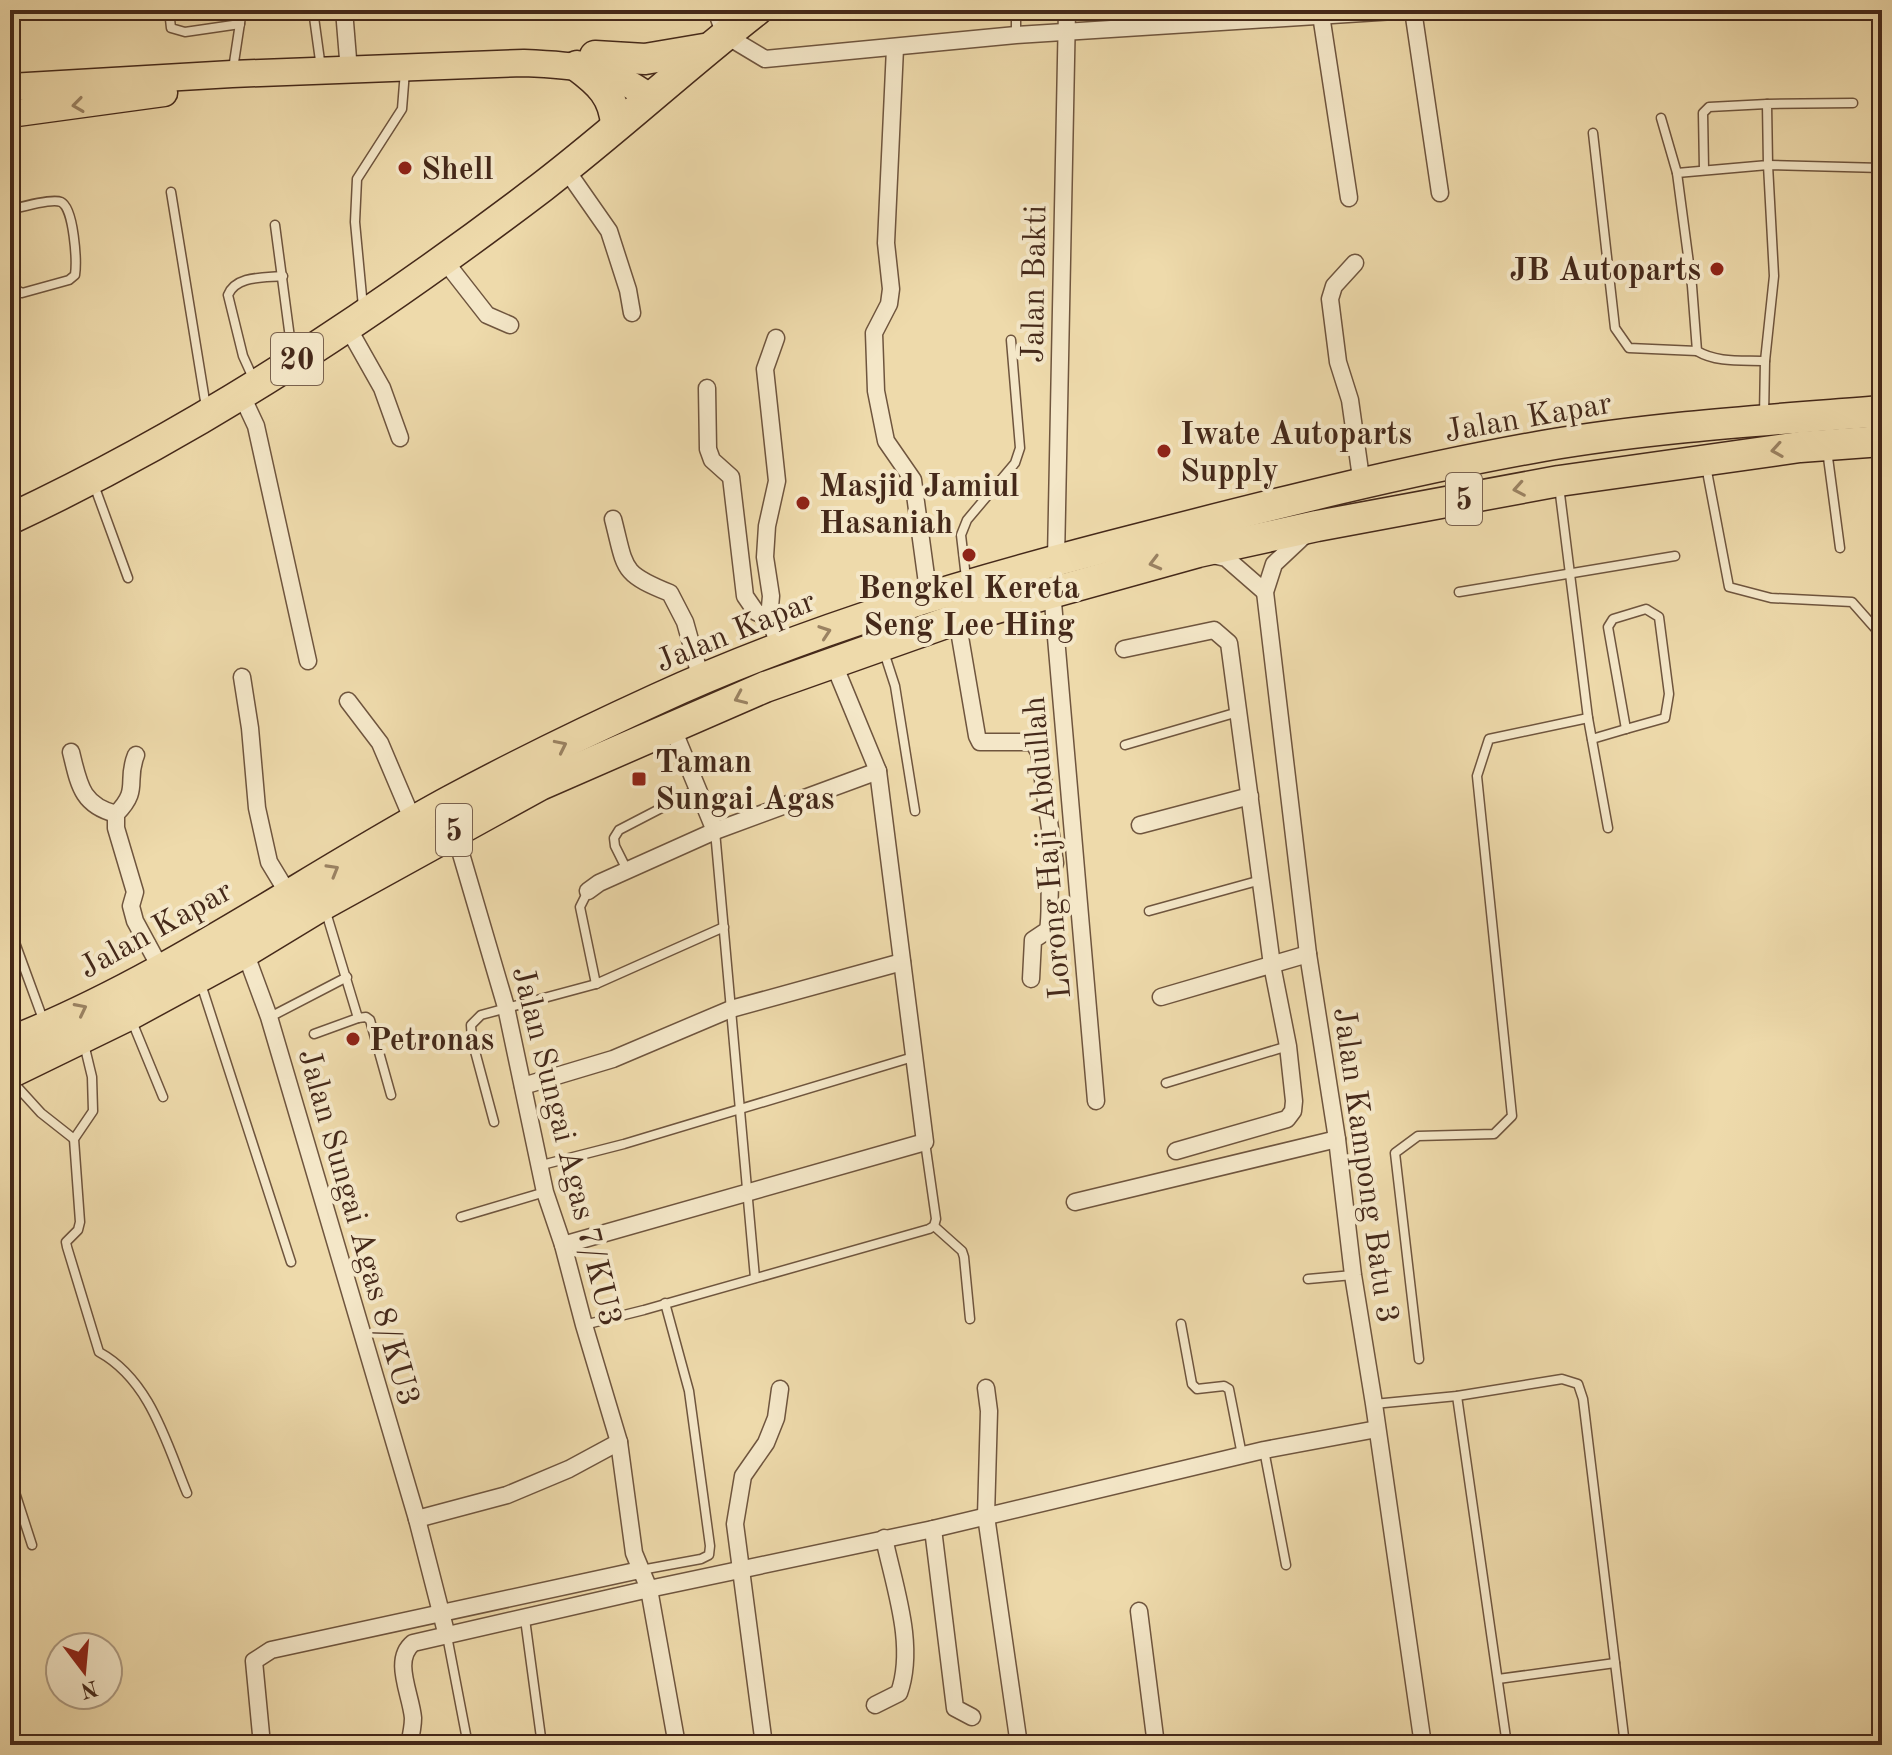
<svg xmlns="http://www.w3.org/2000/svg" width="1892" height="1755" font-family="'Old Standard TT',serif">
<rect width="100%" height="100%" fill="#eedaab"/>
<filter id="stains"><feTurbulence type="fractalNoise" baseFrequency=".0025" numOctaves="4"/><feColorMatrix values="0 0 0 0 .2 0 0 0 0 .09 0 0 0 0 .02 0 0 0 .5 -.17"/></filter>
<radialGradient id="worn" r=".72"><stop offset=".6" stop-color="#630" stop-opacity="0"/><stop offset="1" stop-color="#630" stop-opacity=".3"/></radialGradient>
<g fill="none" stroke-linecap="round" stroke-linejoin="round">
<g stroke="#6f553e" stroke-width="11">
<g id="lane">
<path d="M169,10l2,18 14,4 55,-8"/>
<path d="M313,10l8,58"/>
<path d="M1016,35v-25"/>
<path d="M233,69l9,-59"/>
<path d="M1661,118l16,55"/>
<path d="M1593,133l22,195 14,20 68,3"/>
<path d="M1704,169l-1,-56 6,-6 58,-3"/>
<path d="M171,192l35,215"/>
<path d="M10,210c11,-3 42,-12 51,-8 13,6 16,59 14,73l-6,5 -47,13 -7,-4 -5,-24"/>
<path d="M275,225l17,128"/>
<path d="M363,307l-8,-85 2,-43 45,-70 3,-38"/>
<path d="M1765,361c-23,-1 -48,2 -68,-10l-5,-65 -15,-113 91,-8 -1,-61 86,-1"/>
<path d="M253,378l-10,-22 -15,-61c8,-20 37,-17 55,-19"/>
<path d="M1764,416l1,-55 9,-85 -6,-111 114,3"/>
<path d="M1827,450l13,98"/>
<path d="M1706,466l23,121 42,11 81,4 30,34"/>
<path d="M94,485l34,93"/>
<path d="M1559,486l29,232 20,110"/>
<path d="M966,578l-5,-43 6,-15 48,-57 5,-15 -9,-108"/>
<path d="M1459,592l216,-36"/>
<path d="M1646,609l13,8 10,77 -4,24 -39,11 -18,-102 5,-8z"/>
<path d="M883,649l12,37 20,125"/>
<path d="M1592,739l34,-10"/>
<path d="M1125,745l113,-33"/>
<path d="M715,831l40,447"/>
<path d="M627,870l-12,-24 -1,-8 5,-8 79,-41"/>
<path d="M588,891l-8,16 16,77"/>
<path d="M325,909l33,109 8,-1 4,3 21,75"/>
<path d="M1149,911l112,-31"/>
<path d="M10,929l34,93"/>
<path d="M201,984l90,278"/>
<path d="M270,1017l77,-40"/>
<path d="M131,1019l32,78"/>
<path d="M314,1034l44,-16"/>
<path d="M84,1044l8,33 1,34 -19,28 6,83 -2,8 -12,12 1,5 32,105c51,28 67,90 88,141"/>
<path d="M11,1080l30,33 33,26"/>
<path d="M1166,1083l122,-37"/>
<path d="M494,1122l-22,-82 -1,-15 10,-10 115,-31 128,-57"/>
<path d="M538,1166l86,-22 289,-87"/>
<path d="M461,1217l84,-25"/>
<path d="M934,1226l28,25 2,6 6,62"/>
<path d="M1308,1279l45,-4"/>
<path d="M1181,1324l11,60 5,5 27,-3 5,3 13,66"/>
<path d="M584,1325l60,-15 285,-81 5,-3 2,-7 -11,-77"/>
<path d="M1419,1359l-24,-206 23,-17 76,-2 18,-18 -35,-340 12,-37 99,-21"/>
<path d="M1457,1396l50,349"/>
<path d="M1374,1404l83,-8 105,-17 16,5 5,15 42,346"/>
<path d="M1264,1450l22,115"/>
<path d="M10,1477l22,68"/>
<path d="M641,1570l60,-11 8,-4 1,-9 -21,-155 -24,-88"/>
<path d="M525,1619l17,126"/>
<path d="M447,1636l21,109"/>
<path d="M1498,1679l117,-16"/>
</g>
</g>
<g stroke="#6f553e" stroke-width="19">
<g id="street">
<path d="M344,10l5,61"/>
<path d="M716,10l9,25 40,24 251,-24 394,-25"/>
<path d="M1413,10l27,183"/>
<path d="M1321,15l28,183"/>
<path d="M895,48l-9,195 5,46 -2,15 -15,29 2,58 10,50 27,39 16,118"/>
<path d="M565,168l44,63 19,59 4,23"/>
<path d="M444,260l43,55 23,10"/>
<path d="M1355,263l-21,23 -4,13 8,63 12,38 12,85"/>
<path d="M347,326l35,62 18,50"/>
<path d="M776,338l-11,31 12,112 -10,45 -2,31 6,39 -2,22 11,29"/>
<path d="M707,388l1,61 4,11 19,17 14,119 11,16 13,6"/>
<path d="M242,396l14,30 52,235"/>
<path d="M613,519c13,50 7,54 57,74l15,29 16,57"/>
<path d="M1307,533l-33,31 -9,28 43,362 29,185 16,136 21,129 49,341"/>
<path d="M1212,555l14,3 39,34"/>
<path d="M1056,559l11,-549"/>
<path d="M1052,591l44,510"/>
<path d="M957,619l20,117 3,6h53l6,10 16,111c-9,22 -3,43 -7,67l-15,10 -2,39"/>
<path d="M1124,649l90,-19 15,13 43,322 16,81 6,55 -1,10 -6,8 -111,32"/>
<path d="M242,677l8,51 7,80 12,54 20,33"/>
<path d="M348,701l32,42 34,80"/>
<path d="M673,729l42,102"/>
<path d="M71,752c8,32 10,53 45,62"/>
<path d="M136,755c-11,27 5,34 -20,59v14l19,64 -4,14 4,15 26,48"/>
<path d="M1140,825l110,-29"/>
<path d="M454,830l52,177 39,185 18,53 21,80 35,117 15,111 15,36 284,-60 331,-79 113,-21"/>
<path d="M588,891l11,-8 116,-52 163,-60"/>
<path d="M245,952l24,65 148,502 30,117"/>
<path d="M1161,997l147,-43"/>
<path d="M523,1086l90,-27 118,-50 171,-47"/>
<path d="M1075,1202l262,-63"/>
<path d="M563,1245l362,-103 -47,-371 -45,-109"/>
<path d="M986,1388l3,23 -3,105 33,229"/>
<path d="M417,1519l90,-24 62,-26 50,-27"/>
<path d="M933,1529l22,179 17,9"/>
<path d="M1139,1611l17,134"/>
<path d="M875,1705l24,-12c17,-48 -5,-107 -15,-155"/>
<path d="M262,1745l-8,-84 17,-11 369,-80"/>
<path d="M409,1745c2,-9 4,-18 4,-27 -2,-24 -21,-58 0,-75l236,-54 28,156"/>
<path d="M764,1745l-29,-221 8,-48 23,-33 10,-25 4,-29"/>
</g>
</g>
<g stroke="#45291a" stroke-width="29">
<g id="primary">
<path d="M10,87l222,-13 292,-11c50,2 85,4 125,34"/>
<path d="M10,114l154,-21"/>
</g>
</g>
<g stroke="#45291a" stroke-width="33">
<g id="highway">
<path d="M595,56l50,3 59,-10"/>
<path d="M577,66c23,17 37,30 39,59"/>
<path d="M10,519c190,-89 365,-205 532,-332 74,-57 142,-120 215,-177"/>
<path d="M10,1042c155,-61 294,-162 440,-241 67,-36 137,-70 207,-102 154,-71 320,-119 485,-161 132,-34 266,-68 401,-92 111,-19 226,-26 339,-35"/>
<path d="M10,1073l119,-58 116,-63 79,-48 216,-119 225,-98 192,-68 241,-67 119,-26 242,-45 241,-34 82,-6"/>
</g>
</g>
<use href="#lane" stroke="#f4e7c8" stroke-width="8"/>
<use href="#street" stroke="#f4e7c8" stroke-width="16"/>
<use href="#primary" stroke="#eedaab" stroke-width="26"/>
<use href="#highway" stroke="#eedaab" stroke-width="30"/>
</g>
<defs><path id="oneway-chevron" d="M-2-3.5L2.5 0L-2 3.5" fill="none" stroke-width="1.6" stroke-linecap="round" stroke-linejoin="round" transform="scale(2)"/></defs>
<g stroke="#9a8262">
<use href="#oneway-chevron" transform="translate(78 105) rotate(172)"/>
<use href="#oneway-chevron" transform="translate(1777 450) rotate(171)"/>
<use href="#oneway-chevron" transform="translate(1519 489) rotate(170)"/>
<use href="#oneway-chevron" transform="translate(1155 563) rotate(165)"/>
<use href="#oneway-chevron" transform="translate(825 632) rotate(-19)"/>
<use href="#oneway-chevron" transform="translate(740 698) rotate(156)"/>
<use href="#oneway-chevron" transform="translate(561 746) rotate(-26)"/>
<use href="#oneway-chevron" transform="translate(333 870) rotate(-30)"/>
<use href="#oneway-chevron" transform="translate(81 1009) rotate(-27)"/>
</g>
<g fill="#8f2418" stroke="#f4e7c8" stroke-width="3">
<circle cx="405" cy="168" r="8"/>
<circle cx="1717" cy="269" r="8"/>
<circle cx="1164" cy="451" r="8"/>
<circle cx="803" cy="503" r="8"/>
<circle cx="969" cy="555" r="8"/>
<rect x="631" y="771" width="16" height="16" rx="4"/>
<circle cx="353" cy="1039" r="8"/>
</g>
<g text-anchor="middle" stroke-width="8" stroke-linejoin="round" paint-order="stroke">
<g fill="#f4e7c8" stroke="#7a624e" stroke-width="2">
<rect x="271" y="333" width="52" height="52" rx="6"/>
<rect x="1446" y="473" width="36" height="52" rx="6"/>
<rect x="436" y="804" width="36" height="52" rx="6"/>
</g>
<g font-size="30" font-weight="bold" fill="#45291a">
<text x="297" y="369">20</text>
<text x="1464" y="509">5</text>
<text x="454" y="840">5</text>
</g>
<g font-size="32" font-weight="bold" fill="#45291a" stroke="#f4e7c8" text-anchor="start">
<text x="421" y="179">Shell</text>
<text x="1701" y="280" text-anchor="end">JB Autoparts</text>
<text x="1180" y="444">Iwate Autoparts<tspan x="1180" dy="37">Supply</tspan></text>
<text x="819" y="496">Masjid Jamiul<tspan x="819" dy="37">Hasaniah</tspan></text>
<text x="969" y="598" text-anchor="middle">Bengkel Kereta<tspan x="969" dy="37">Seng Lee Hing</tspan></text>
<text x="655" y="772">Taman<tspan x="655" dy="37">Sungai Agas</tspan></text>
<text x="369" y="1050">Petronas</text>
</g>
<g font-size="32" fill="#45291a" stroke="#f4e7c8">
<text transform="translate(1033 284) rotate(-89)" y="11">Jalan Bakti</text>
<text transform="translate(1528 416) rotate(-10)" y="11">Jalan Kapar</text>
<text transform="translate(735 630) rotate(-22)" y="11">Jalan Kapar</text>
<text transform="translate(1046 848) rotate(-95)" y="11">Lorong Haji Abdullah</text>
<text transform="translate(155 928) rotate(-29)" y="11">Jalan Kapar</text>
<text transform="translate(568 1146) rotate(76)" y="11">Jalan Sungai Agas 7/KU3</text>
<text transform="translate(1367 1165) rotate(82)" y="11">Jalan Kampong Batu 3</text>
<text transform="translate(360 1227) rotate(74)" y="11">Jalan Sungai Agas 8/KU3</text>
</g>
</g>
<rect width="1892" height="1755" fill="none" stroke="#eedaab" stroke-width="40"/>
<rect x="12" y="12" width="1868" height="1731" fill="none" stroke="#45291a" stroke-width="4"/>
<rect x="20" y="20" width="1852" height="1715" fill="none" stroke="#45291a" stroke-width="2"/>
<g transform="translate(84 1671) rotate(164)"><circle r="38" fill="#f4e7c8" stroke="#ae9b82" stroke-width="2"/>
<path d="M0-6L14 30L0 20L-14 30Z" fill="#8f2418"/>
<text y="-12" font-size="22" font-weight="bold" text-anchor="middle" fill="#45291a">N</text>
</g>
<rect width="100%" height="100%" filter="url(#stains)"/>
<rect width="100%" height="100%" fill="url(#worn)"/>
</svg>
